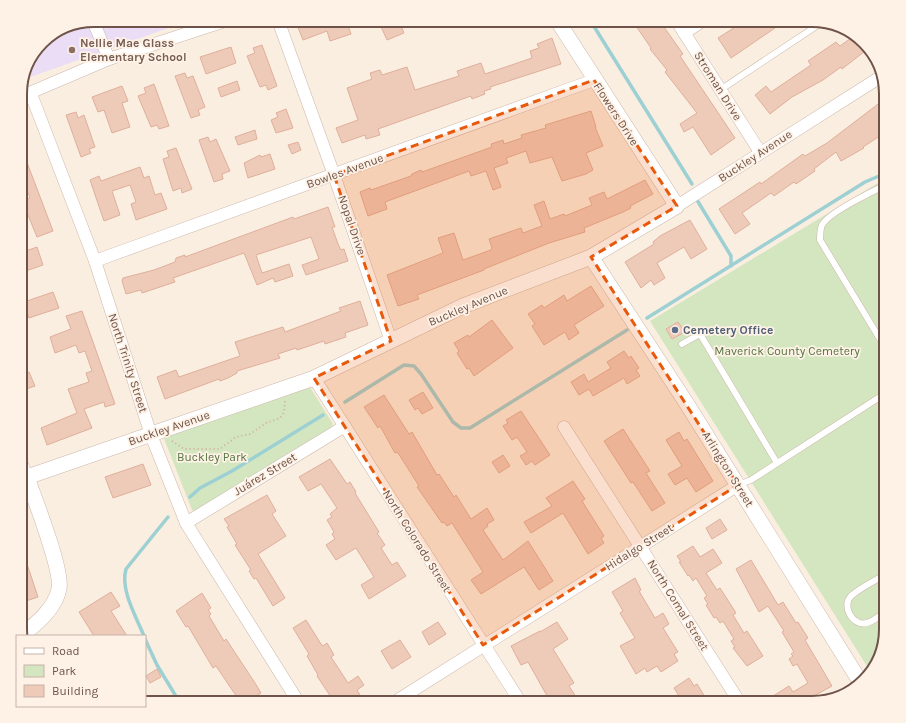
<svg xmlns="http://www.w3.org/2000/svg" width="906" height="723" font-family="Karla,sans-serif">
<rect width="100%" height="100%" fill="#faeee0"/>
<path fill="#ebddf6" d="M94,20h97l-169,60 6,-19 17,-23z"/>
<g fill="#d3e6c0">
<path d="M886,178v451l-16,42 -220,-350z"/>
<path d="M308,384l25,40 -2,5 -136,82 -3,-1 -29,-74z"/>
</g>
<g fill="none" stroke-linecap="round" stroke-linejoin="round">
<g stroke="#9dd0d3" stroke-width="3.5">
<path d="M590,20l102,164"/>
<path d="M697,200l34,56v10"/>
<path d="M647,318l218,-136 21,-9"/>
<path d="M345,402l59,-37 10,1 7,8 32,48 8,6h9l157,-98"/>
<path d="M190,497l10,-9 32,-17 91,-56"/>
<path d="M144,636c-8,-20 -24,-46 -18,-67l42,-52"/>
<path d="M145,639l12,26 23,38"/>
</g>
</g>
<g fill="#eecab9" stroke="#e0af9b">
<path d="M306,20h40l5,14 -21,7 -3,-10 -24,9 -6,-15 1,-2z"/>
<path d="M378,20h12l1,4 8,-3 5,12 -17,7z"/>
<path d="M638,20h21l24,34 -3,2 55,82 -24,17 -18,-28 -9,5 -4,-8 17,-11 -32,-41 2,-2 -17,-21 1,-1 -15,-22 4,-2z"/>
<path d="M746,20h23l6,8 -44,30 -13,-20z"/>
<path d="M854,36l7,2 8,10 -27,21 -1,-2 -18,13 -31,17 -22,17 -15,-19 11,-9 5,6 40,-27 -3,-4 28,-19 4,4z"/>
<path d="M552,38l9,26 -71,23 1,2 -7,2 1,3 -13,5 -1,-3 -93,33 2,6 -14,4 -1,-4 -23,8 -6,-15 22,-8 -11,-32 25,-9 -2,-6 10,-3 2,5 25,-8 8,23 44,-14 -2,-5 24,-8 4,11 47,-16 -2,-7 9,-3 -2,-4z"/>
<path d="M262,45l15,41 -9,4 -2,-5 -6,2 -13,-31 8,-3 -2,-5z"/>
<path d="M231,47l5,16 -30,11 -6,-17z"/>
<path d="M185,73l2,5 6,-2 12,31 -7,3 2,5 -9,3 -16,-42z"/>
<path d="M237,81l3,9 -19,7 -3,-9z"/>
<path d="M154,84l15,42 -10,3 -2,-4 -6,2 -13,-31 8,-3 -2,-5z"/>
<path d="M122,86l6,15 -6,2 8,24 -18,6 -8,-23 -6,2 -6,-15z"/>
<path d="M886,98v36h-3l-20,13 1,1 -23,13 -5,-9 -22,17 1,2 -19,13 -2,-2 -20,14 -3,-3 -29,20 8,11 -15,10 -16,-25 41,-27 1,2 42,-30 2,2 22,-13z"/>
<path d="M286,109l7,19 -17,5 -5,-13 7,-3 -2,-4z"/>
<path d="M591,111l5,16h-1l8,19 -17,7 7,17 -7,4 -24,7 -10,-24 -22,6 -4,-12 -20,7 2,5 -14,5 7,19 -8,3 -7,-19 -15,5 -2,-5 -84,31 2,7 -19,7 -8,-24 10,-4 1,2 40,-14 1,-2 9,-4 1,2 70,-25 -1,-3 12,-4 1,4 18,-6 -1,-3 25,-7 -1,-3z"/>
<path d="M76,112l2,6 6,-3 11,32 -6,2 2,4 -10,4 -15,-42z"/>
<path d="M255,130l2,9 -19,6 -3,-8z"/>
<path d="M208,137l2,5 6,-3 14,32 -8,3 1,5 -9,3 -15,-42z"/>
<path d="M298,142l3,8 -9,4 -4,-9z"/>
<path d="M20,144l33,87 -16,6 -11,-27 1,-1 -3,-9 6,-2 -7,-20 -3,1z"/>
<path d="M176,148l16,41 -10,4 -1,-5 -8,3 -10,-32 6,-2 -2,-6z"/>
<path d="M270,154l5,15 -27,9 -4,-15 16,-8 1,2z"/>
<path d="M140,167l4,11 5,-2 6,19 6,-2 6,16 -31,11 -5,-16 5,-2 -6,-17 -18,6 8,24 -16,6 -14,-41 9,-4 2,5z"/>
<path d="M645,180l8,14 -23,12 1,2 -8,4 -39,16 1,4 -36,11 -65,26v1l-67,25 2,4 -21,7 -11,-31 56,-22 -5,-15 16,-5 9,27 28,-10 1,-2 -3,-9 32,-11 2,5 19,-7 -8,-21 10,-4 6,18 14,-5 1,2 27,-11 -3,-7 15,-6 3,7z"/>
<path d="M328,207l7,20h-3l6,17 3,6 3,-1 4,12 -42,14 -4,-10 17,-6 -8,-22 -55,18 6,18 27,-9 4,12 -18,6 -2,-4 -16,7 -13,-32 -71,25 2,4 -33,11 -1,-3 -15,4 -4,-13 1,-3 31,-8 21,-8 1,-4 9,-3v2l108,-40 1,2z"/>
<path d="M690,220l17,29 -16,10 -7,-12 -27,16 8,15 -11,7 -3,-5 -10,8 -16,-26 29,-18 -1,-2 7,-6z"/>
<path d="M37,247l6,18 -23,8v-20z"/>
<path d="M591,286l13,20 -30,19 5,8 -10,7 -4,-8 -21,13 -12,-19 3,-2 -7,-10 14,-9 2,3 20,-13 3,6z"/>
<path d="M53,292l6,16 -30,10 -5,-16z"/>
<path d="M360,301l8,24 -23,8 1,4 -21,7 -1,-3 -27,9 -1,-2 -18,6 2,4 -43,13v2l-9,5 -8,3 -1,-2 -54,20 -8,-22 19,-7 3,7 61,-21 -5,-14 48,-15 2,5 56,-21 -2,-3z"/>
<path d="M82,311l33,93 -10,3 -1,-5 -20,7 8,19 -45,17 -6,-17 36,-15 -9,-24 21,-7 -3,-9 6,-2 -7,-20 -6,2 -3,-8 -21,8 -5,-16 21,-8 -5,-13z"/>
<path d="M492,320l21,28 -39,28 -5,-8 -2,1 -10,-16 2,-2 -5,-8 14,-8 1,2z"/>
<path d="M678,322l7,10 -13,7 -6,-10z"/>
<path d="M624,351l5,7 2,-2 8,12 -3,2 4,6 -13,8 -3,-6 -31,18 -4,-7 -10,6 -8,-13 13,-8 4,8 23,-14 -4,-6z"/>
<path d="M29,372l6,14 -15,5v-16z"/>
<path d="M423,392l10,16 -11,6 -4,-6 -3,2 -6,-10z"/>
<path d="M384,395l25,39 3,-2 25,43 2,-1 15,23 2,-2 15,24 16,-11 7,12 -7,4 1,2 -5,4 20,30 25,-19 25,40 -14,9 -15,-23 -43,27 -10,-14 12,-8 -31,-49 -5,3 -3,-4 -2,1 -25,-36 2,-1 -19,-30 -3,-4 -2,1 -15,-27 -2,2 -14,-21z"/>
<path d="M521,411l29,44 -15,10 -3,-4 -6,4 -6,-9 7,-4 -10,-15 -5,3 -9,-14 5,-3 -2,-3z"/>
<path d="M623,429l27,42 -4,2 19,30 -13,8 -19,-29 -2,1 -27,-42z"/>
<path d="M679,432l5,9 3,-2 26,42 -17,11 -9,-14 -12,7 -7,-11 14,-8 -16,-26z"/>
<path d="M503,455l7,11 -11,7 -7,-11z"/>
<path d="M330,459l17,25 3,-2 6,10 -1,1 24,39 -2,1 8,12 -4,3 11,17 5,-3 9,14 -37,23 -8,-14 13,-8 -18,-29 -20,12 -10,-15 9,-6 -3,-5 2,-2 -7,-12 5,-3 -2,-3 7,-6 -16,-24 -13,7 -9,-14z"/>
<path d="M143,464l8,21 -38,13 -8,-21z"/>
<path d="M573,481l12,18 -3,2 22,35 -3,2 3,5 -16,11 -25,-41 -32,20 -7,-11 28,-16 -6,-8z"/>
<path d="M267,495l9,16 -4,3 14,22 -28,18 27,44 -12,8 -17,-28 -2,1 -5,-8 2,-1 -16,-25 2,-1 -10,-17 2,-1 -5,-7z"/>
<path d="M720,519l7,11 -15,9 -6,-11z"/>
<path d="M693,546l7,11 13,-8 9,14 -16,10 11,17 3,-2 16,25 -3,2 11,18 3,-2 16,25 -16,10 -14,-18 2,-1 -4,-6 3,-2 -11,-18 -3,2 -4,-6 -2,1 -8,-13 2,-1 -4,-6 3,-2 -11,-18 -3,3 -4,-6 -1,1 -9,-14h2l-4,-6z"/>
<path d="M20,549h2l16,48 -18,6z"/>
<path d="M751,560l27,45 5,-3 13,21 2,-1 10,16 -3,2 27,46 -31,17h-39l27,-17 4,6 15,-9 -11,-19 -4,2 -4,-7 4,-3 -2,-2 3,-2 -12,-20 2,-1 -16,-25 -9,6 -23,-43z"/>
<path d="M635,578l6,12 -2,1 16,27 8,-5 6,11 -6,4 15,24 -4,2 4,7 -17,11 -4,-6 -10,6 -2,-4 -9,6 -16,-28 15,-8 -15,-25 3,-2 -11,-19z"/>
<path d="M111,592l9,14 -9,5 16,25h-33l-15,-24z"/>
<path d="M202,593l9,15 -3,2 3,4 -2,2 15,25 2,-2 29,44 6,10 -4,2 5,8h-21l-25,-37 -3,2 -25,-42 -2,1 -10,-16z"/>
<path d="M306,620l15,24 2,2 4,-3 7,12 -3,2 17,26 10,-7 6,9 -7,5 6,10 -5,3h-23l-18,-27 1,-1 -11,-19 2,-2 -16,-26z"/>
<path d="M438,622l8,12 -17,11 -7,-13z"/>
<path d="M557,622l11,17 -15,10 21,34 -5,3 11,17h-29l-23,-41 -7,3 -10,-19 29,-15v1z"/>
<path d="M400,640l11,17 -19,12 -11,-18z"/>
<path d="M157,669l4,8 -11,6 -4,-7z"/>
<path d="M689,678l5,8 3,-2 10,16 -5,3h-35l12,-7 -5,-8z"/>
</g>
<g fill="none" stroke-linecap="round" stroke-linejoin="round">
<g stroke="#ccb7ab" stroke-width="7">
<g id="service">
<path d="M720,90l101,-67"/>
<path d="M682,344l18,-10 77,129"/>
<path d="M886,349l-66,-109c0,-5 0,-10 2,-15 6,-12 51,-34 64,-40"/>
<path d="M738,485l13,-5 135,-87"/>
<path d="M886,612c-6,3 -12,9 -19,11 -14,4 -26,-17 -16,-27 10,-9 24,-15 35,-22"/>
</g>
</g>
<g stroke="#ccb7ab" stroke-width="13">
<g id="minor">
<path d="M278,20l56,155 57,166"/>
<path d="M676,20l84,132"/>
<path d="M93,21l16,38"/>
<path d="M684,33l20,-13"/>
<path d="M31,94l64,167 56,174 35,88 113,180"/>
<path d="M20,97l89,-38 119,-39"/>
<path d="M677,206l205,-130"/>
<path d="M95,261l499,-181"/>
<path d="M314,378l207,325"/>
<path d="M564,427l176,276"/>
<path d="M20,459l7,18"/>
<path d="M186,523l159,-97"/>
<path d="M393,703l345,-218"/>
</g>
</g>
<g stroke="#ccb7ab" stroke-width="16">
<g id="tertiary">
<path d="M591,257l96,147 174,279"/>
<path d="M21,636c15,-12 34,-27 38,-47 4,-19 -25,-91 -32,-112l287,-99 149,-72 128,-49 86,-51 -120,-186"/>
</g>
</g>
<path stroke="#d2ad9d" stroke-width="2" stroke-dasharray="1 3" stroke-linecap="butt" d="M172,441l12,8h36l16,-12 14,-3 16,-11 14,-5 4,-6 1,-11"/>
<use href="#service" stroke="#fff" stroke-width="6"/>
<use href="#minor" stroke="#fff" stroke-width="12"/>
<use href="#tertiary" stroke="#fff" stroke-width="15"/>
</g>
<path fill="#e8590c" fill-opacity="0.2" stroke="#e8590c" stroke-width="3" stroke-dasharray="8 5" stroke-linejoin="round" d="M594,80l83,126 -86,51 147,228 -255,160 -169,-267 77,-37 -57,-166z"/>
<circle fill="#8d6e63" stroke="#fef2e6" stroke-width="1.5" cx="72" cy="50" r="4"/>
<circle fill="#5c6f8a" stroke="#fef2e6" stroke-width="1.5" cx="675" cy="330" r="4"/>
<g text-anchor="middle" stroke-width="3.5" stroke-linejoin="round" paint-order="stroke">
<g font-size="12" font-weight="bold" fill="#785e54" stroke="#fef2e6" text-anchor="start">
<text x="80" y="47">Nellie Mae Glass<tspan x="80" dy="14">Elementary School</tspan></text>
</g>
<g font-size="12" fill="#6f5349" stroke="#fef2e6">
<text transform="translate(718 86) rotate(58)" y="4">Stroman Drive</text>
<text transform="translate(616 114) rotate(57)" y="4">Flowers Drive</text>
<text transform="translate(755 156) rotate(-33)" y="4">Buckley Avenue</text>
<text transform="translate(345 171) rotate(-20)" y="4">Bowles Avenue</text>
<text transform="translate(352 225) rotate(71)" y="4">Nopal Drive</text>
<text transform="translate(468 306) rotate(-23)" y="4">Buckley Avenue</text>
<text transform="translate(128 363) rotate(72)" y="4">North Trinity Street</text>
<text transform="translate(169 428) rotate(-19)" y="4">Buckley Avenue</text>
<text transform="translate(728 469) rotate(58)" y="4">Arlington Street</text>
<text transform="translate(265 474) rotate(-31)" y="4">Juárez Street</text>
<text transform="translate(417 541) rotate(58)" y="4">North Colorado Street</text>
<text transform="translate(639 547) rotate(-32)" y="4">Hidalgo Street</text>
<text transform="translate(678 605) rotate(58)" y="4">North Comal Street</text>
</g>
<g font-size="12" font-weight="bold" fill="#4e5e75" stroke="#fef2e6" text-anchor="start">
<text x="683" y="334">Cemetery Office</text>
</g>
<g font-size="12" fill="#557542" stroke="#fef2e6">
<text x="787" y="355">Maverick County Cemetery</text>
<text x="212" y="461">Buckley Park</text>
</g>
</g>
<path d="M0 0H906V723H0ZM94 27H812A67 67 0 0 1 879 94V629A67 67 0 0 1 812 696H94A67 67 0 0 1 27 629V94A67 67 0 0 1 94 27Z" fill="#fef2e6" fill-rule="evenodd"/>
<path fill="none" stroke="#6f5349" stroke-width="2" d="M94 27H812A67 67 0 0 1 879 94V629A67 67 0 0 1 812 696H94A67 67 0 0 1 27 629V94A67 67 0 0 1 94 27Z"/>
<rect x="16" y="635" width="130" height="72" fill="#fef2e6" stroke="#c5b2a7"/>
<rect x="24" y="648" width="20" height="6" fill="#ffffff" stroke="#c5b2a7"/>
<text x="52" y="655" font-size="12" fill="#6f5349">Road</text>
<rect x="24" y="665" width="20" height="12" fill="#d3e6c0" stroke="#c5b2a7"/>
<text x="52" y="675" font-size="12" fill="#6f5349">Park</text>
<rect x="24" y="685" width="20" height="12" fill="#eecab9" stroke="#c5b2a7"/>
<text x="52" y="695" font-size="12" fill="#6f5349">Building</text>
</svg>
